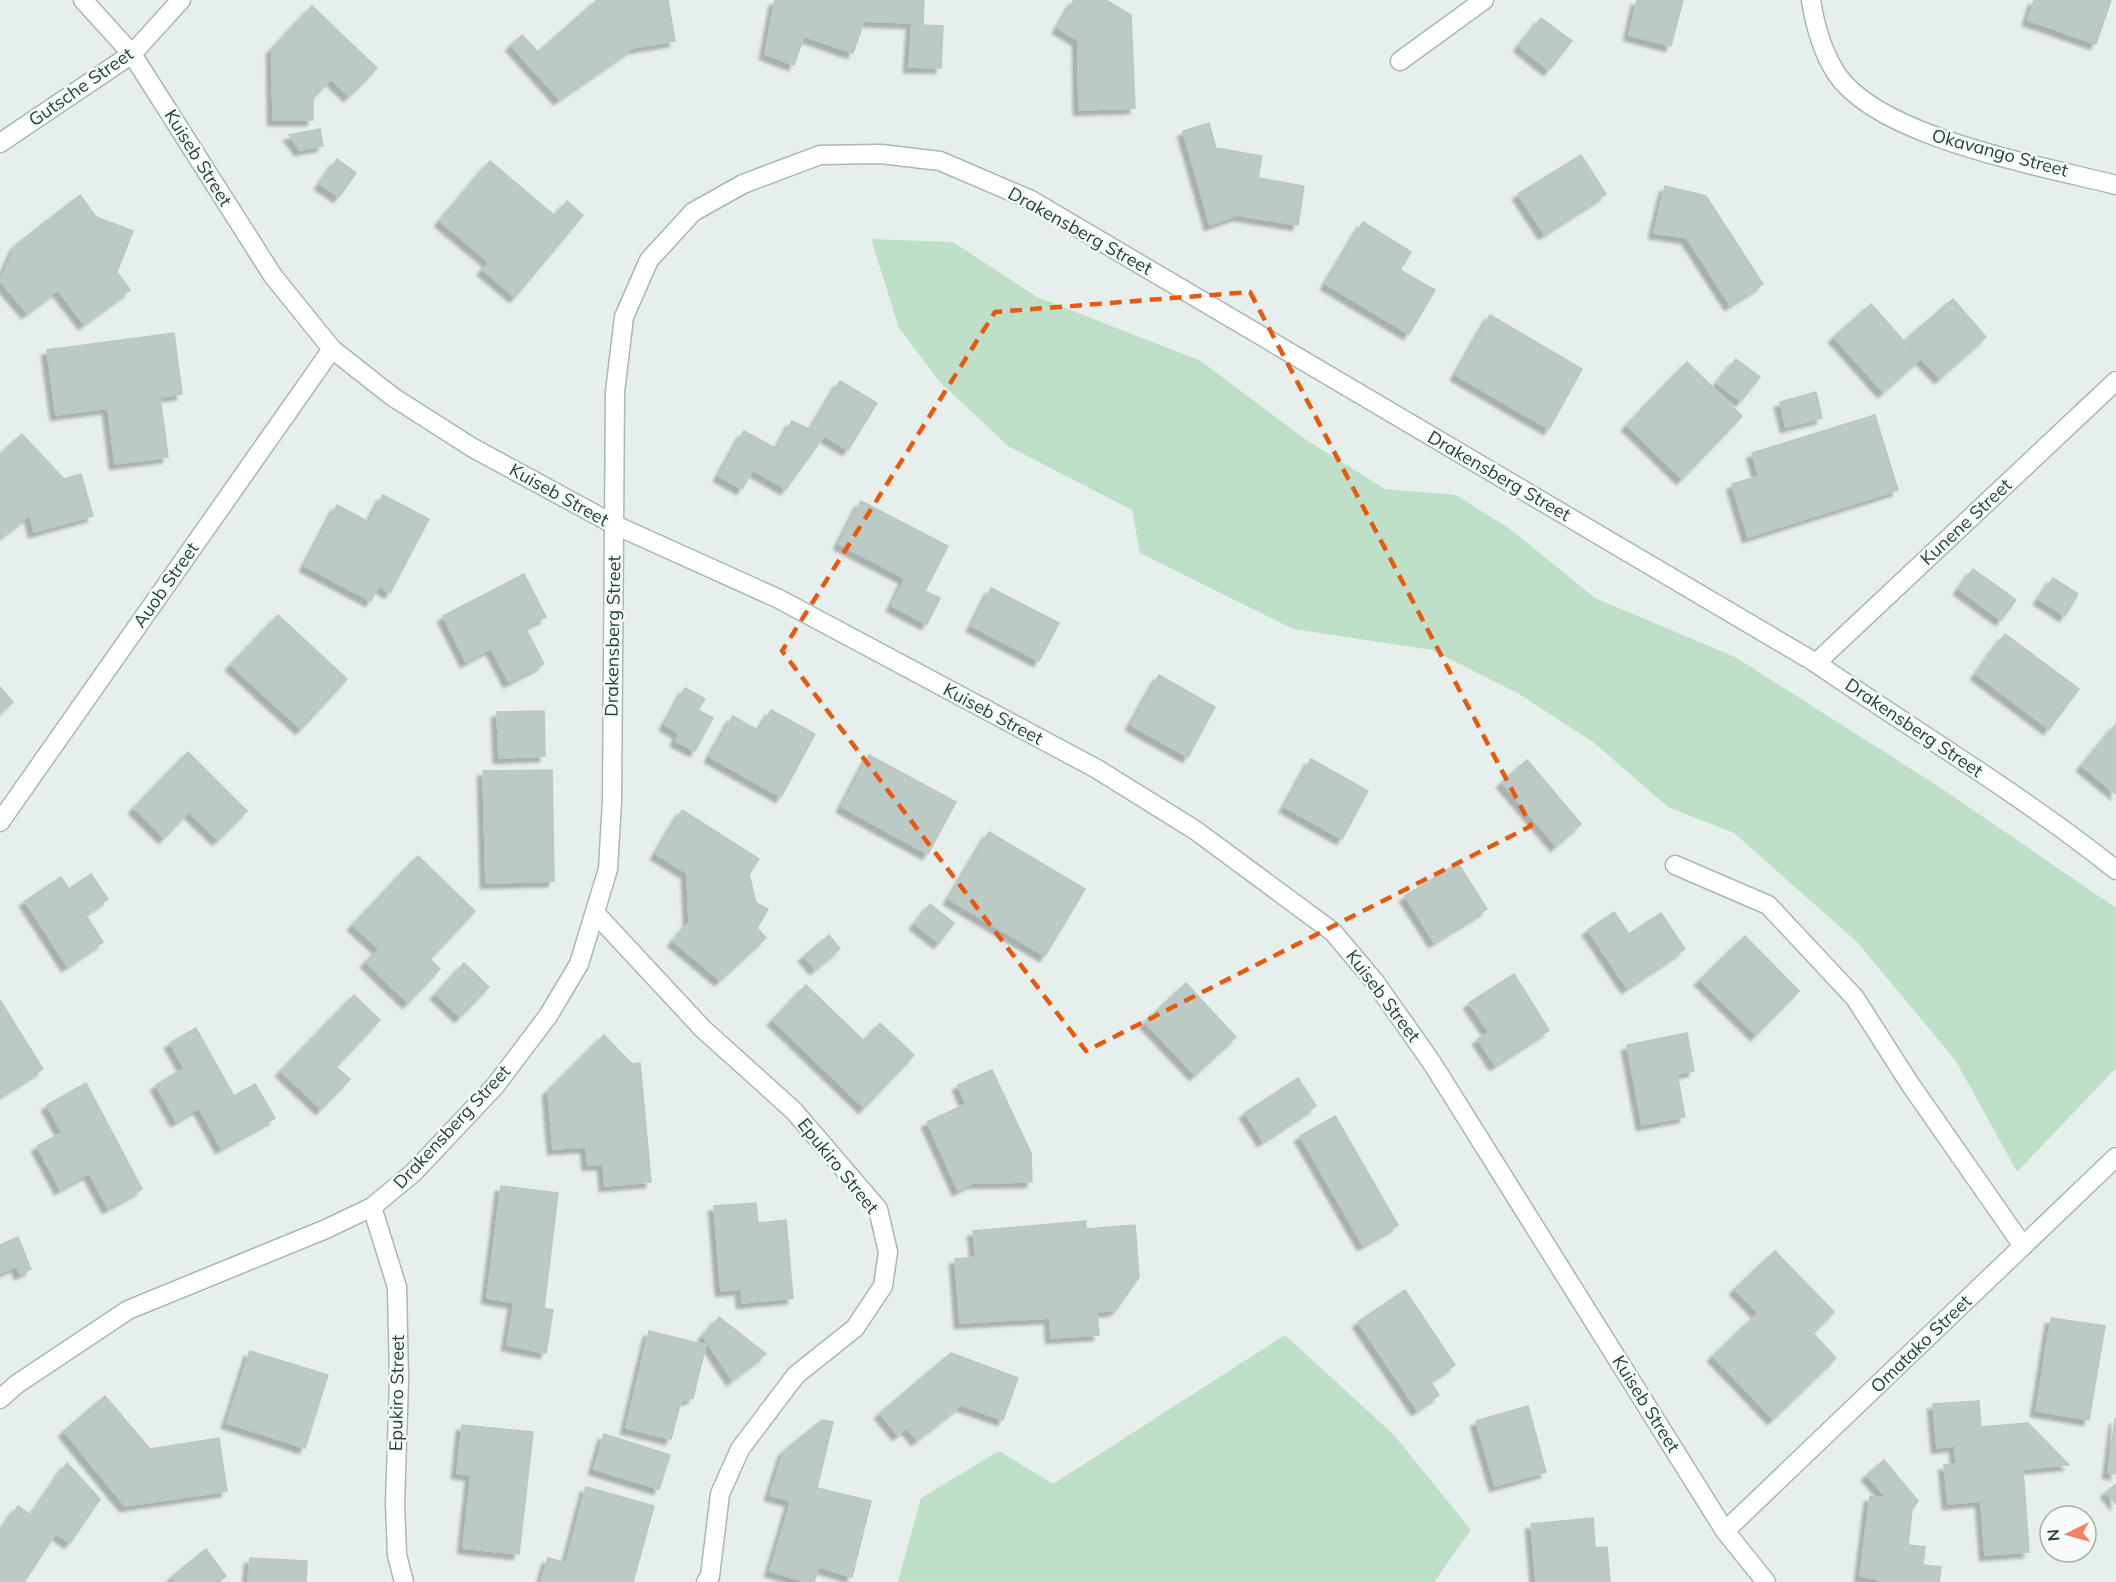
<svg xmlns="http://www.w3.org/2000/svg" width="2116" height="1582" font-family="Mulish,sans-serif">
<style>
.grass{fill:#bfe0c8}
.building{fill:#bbcac4;stroke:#b8c9c2;stroke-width:1.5;filter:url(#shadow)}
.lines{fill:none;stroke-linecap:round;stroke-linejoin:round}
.minor-casing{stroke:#a8b8b2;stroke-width:21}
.minor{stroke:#fff;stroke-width:18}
.marked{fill:none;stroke:#e8590c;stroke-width:4.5;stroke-dasharray:12 8;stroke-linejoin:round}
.labels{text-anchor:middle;stroke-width:5;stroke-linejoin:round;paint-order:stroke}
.street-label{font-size:18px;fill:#24423a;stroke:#f7fbf9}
</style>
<defs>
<filter id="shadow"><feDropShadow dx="-5.5" dy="5.5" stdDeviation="1.5" flood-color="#0004"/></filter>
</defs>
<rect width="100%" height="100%" fill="#e6efeb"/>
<!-- grass -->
<g class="grass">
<polygon points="871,239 953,242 1037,297 1201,361 1305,439 1385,489 1456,495 1510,529 1595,598 1735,657 1938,786 2116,908 2116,1068 2017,1172 1956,1061 1857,942 1734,833 1668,807 1593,742 1519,694 1432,650 1293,629 1140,553 1132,510 1008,446 939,381 899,328"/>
<polygon points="1285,1335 1394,1435 1471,1530 1434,1582 898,1582 921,1498 999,1451 1053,1484"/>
</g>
<!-- building -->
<g class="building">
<polygon points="597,0 668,0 675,41 633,48 559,99 511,45 522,35 538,52"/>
<polygon points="775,0 924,0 923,25 943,26 941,68 909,67 912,23 864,21 853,53 804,36 794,65 765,54"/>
<polygon points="1074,0 1106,0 1131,15 1135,108 1079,110 1078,40 1058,28"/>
<polygon points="1637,0 1683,0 1671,46 1629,35"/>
<polygon points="2034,0 2111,0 2096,44 2028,20"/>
<polygon points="312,6 377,68 349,96 331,79 313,98 313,120 273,120 272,49"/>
<polygon points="1541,18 1572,41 1549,70 1519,46"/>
<polygon points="1209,123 1216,148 1262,156 1258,178 1304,186 1298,225 1238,215 1210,225 1183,131"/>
<polygon points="320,129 323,146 300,150 289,135"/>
<polygon points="1581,155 1606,194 1544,234 1518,194"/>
<polygon points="337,159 356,173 339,197 320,184"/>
<polygon points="490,161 555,216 567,201 583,215 515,297 483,270 489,262 440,221"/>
<polygon points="1665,186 1706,196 1763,284 1730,305 1687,238 1654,233"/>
<polygon points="80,195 96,217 133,231 117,272 130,290 84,324 58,290 27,313 0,281 16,245"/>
<polygon points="1363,222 1411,252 1400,270 1435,290 1409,334 1326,284"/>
<polygon points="1953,299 1986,337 1940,378 1904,341"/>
<polygon points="1871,304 1920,359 1883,392 1834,337"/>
<polygon points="1490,315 1582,369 1549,429 1456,375"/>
<polygon points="174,333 182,394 160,397 168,457 115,464 108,408 56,415 47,350"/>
<polygon points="1736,359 1760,377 1741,401 1717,383"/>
<polygon points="1687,362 1742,416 1682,479 1627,425"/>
<polygon points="840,381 877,403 848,450 812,428"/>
<polygon points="1816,392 1822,418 1786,427 1780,402"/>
<polygon points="1875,415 1898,490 1748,537 1732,484 1759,476 1752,453"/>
<polygon points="792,421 824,436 786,489 753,470 742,489 719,476 744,431 777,449"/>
<polygon points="22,434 64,479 81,474 93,516 34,532 30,515 0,538 0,454"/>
<polygon points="383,495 429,519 390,593 379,586 371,601 305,566 337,505 369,522"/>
<polygon points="861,501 948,546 925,591 940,598 927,624 892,606 905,578 839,544"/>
<polygon points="1973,569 2016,600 2001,620 1959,589"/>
<polygon points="524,574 546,617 525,627 544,664 509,682 491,648 466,662 443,616"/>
<polygon points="2053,578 2078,594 2065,616 2039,599"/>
<polygon points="991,588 1059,623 1039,661 972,626"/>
<polygon points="278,615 347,679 301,729 231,665"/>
<polygon points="2005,634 2079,689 2049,729 1976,674"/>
<polygon points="1159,675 1215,707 1188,757 1131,725"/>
<polygon points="0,687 13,702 0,713"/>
<polygon points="685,688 705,699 698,710 713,718 695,751 676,741 679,733 665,725"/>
<polygon points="771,710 815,734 781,797 710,757 733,716 759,731"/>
<polygon points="544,711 545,756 499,758 497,712"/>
<polygon points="2116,724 2116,794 2082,766"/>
<polygon points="188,752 247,811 218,840 189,812 164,838 134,808"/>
<polygon points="869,755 956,802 928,854 842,807"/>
<polygon points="1311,759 1368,791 1342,839 1285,807"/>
<polygon points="1527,760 1581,824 1556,846 1502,782"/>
<polygon points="552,770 554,881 486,883 483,771"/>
<polygon points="682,810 759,859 749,874 756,903 768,909 757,928 766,938 720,980 673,941 689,922 687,873 656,854"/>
<polygon points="989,832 1085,889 1045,956 949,899"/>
<polygon points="418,856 475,911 430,959 440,969 408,1003 366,962 379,949 353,925"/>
<polygon points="1458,863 1487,909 1434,942 1405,896"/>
<polygon points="91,874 108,899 85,914 103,942 67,966 25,901 61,877 69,889"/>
<polygon points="930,904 954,923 939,943 915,924"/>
<polygon points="1614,912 1629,934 1661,913 1685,949 1627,988 1588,930"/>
<polygon points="829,935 840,949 815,969 804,956"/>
<polygon points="1745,936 1799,991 1756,1035 1700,980"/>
<polygon points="464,963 489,987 460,1017 436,994"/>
<polygon points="1514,974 1549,1030 1495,1065 1478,1039 1489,1032 1469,1003"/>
<polygon points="1186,983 1236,1037 1195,1075 1145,1022"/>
<polygon points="806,985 864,1041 880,1023 914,1055 864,1108 773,1020"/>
<polygon points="354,995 380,1020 336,1067 350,1079 321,1109 281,1071"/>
<polygon points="0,1000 43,1069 0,1096"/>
<polygon points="196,1028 234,1096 255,1084 275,1118 221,1148 199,1108 176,1121 156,1085 184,1068 170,1043"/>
<polygon points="1687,1033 1694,1071 1677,1074 1685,1117 1642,1125 1627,1045"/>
<polygon points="604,1035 632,1064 640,1063 651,1182 605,1186 603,1164 588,1165 586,1147 553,1149 548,1091"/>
<polygon points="992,1070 1031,1153 1032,1182 972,1183 958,1190 927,1122 966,1104 958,1085"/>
<polygon points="1298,1078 1316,1106 1263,1141 1245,1113"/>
<polygon points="86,1083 142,1189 108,1208 89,1173 60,1189 37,1146 62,1133 47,1105"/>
<polygon points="1335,1116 1398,1225 1363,1245 1300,1136"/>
<polygon points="501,1186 558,1193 544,1308 487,1298"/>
<polygon points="756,1203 758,1223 786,1220 793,1298 742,1303 741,1289 721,1291 714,1206"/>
<polygon points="1086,1221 1086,1229 1135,1225 1139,1277 1116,1310 1097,1312 1099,1335 1051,1338 1050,1318 960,1323 955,1259 976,1257 973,1231"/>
<polygon points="18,1237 31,1269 20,1274 17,1266 0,1273 0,1245"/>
<polygon points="1775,1251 1834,1312 1813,1333 1836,1358 1773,1419 1713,1356 1758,1313 1735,1289"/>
<polygon points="1405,1290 1455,1365 1430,1381 1439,1395 1417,1410 1358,1322"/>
<polygon points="514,1303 553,1310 546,1353 507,1345"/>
<polygon points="719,1317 766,1354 732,1380 703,1336"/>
<polygon points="2051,1318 2105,1326 2089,1420 2036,1411"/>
<polygon points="649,1331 706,1345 693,1398 681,1401 671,1439 626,1428"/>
<polygon points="250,1351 328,1375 305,1448 227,1423"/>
<polygon points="951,1353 1018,1378 1003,1420 961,1405 917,1440 907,1428 898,1435 880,1413"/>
<polygon points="105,1396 150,1449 219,1438 227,1491 125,1506 64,1431"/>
<polygon points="1979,1401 1981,1427 2028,1423 2069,1465 2023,1469 2029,1552 1985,1555 1981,1501 1948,1504 1944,1465 1956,1464 1955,1446 1937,1448 1933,1404"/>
<polygon points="1528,1406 1546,1472 1495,1486 1476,1421"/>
<polygon points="2115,1419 2116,1419 2116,1474 2108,1473"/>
<polygon points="822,1420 833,1422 817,1488 871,1501 852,1577 819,1567 814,1582 806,1582 770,1571 791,1501 770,1495 784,1451"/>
<polygon points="462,1425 533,1432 519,1554 463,1548 471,1475 457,1473"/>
<polygon points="604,1434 670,1455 659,1489 594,1469"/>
<polygon points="1884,1460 1918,1501 1912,1510 1908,1545 1925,1547 1923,1565 1941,1567 1939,1582 1878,1582 1878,1579 1860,1576 1870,1496 1887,1498 1867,1475"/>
<polygon points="67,1463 100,1499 70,1543 31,1516"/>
<polygon points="2116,1484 2116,1504 2106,1492"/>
<polygon points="586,1487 654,1506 633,1582 541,1582 548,1558 566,1563"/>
<polygon points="18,1506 56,1533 24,1582 0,1582 0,1533"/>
<polygon points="1593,1518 1595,1548 1607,1547 1610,1582 1536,1582 1531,1524"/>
<polygon points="206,1549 226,1576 218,1582 175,1582 172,1577"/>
<polygon points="250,1558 307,1561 306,1582 248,1582"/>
</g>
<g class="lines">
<defs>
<g id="minor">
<polyline points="83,0 132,54 273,276 332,349 393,397 473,448 615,525 779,599 1097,769 1195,830 1333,932 1375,982 1432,1063 1725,1531 1766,1582"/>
<path d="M 1811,0 C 1815,26 1822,51 1836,73 C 1878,138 2043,166 2116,185"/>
<polyline points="1400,61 1484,0"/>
<polyline points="0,143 132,54 181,0"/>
<polyline points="1816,663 2116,381"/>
<polyline points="0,822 332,349"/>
<polyline points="1675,865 1768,905 1855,998 1910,1084 2023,1246"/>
<polyline points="596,914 703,1029 794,1111 878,1209 888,1252 883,1286 855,1328 796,1375 740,1449 720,1494 710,1576 706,1582"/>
<polyline points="372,1207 397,1287 399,1380 395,1504 397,1555 404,1582"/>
<path d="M 0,1399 L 17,1384 L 128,1310 L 326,1229 L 372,1207 L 413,1173 L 495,1086 L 548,1016 L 579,964 L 608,869 L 612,801 L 615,392 L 624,317 L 649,260 L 693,212 L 743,184 L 820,155 L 881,154 L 940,161 L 1031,200 L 1816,663 C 1916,732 2021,794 2116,870"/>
<polyline points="1725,1531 2116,1157"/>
</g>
</defs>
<!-- minor casing -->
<use href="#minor" class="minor-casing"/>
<!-- minor -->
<use href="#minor" class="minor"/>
</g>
<!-- marked area -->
<path class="marked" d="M 1250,292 L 1531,826 L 1086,1051 L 782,651 L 995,312 Z"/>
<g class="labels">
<!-- street labels -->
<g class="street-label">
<text transform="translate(81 87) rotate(-35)" y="6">Gutsche Street</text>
<text transform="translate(2000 153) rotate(15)" y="6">Okavango Street</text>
<text transform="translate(198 158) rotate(58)" y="6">Kuiseb Street</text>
<text transform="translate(1080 231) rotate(29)" y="6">Drakensberg Street</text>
<text transform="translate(1499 476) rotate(30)" y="6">Drakensberg Street</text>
<text transform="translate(559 495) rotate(29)" y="6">Kuiseb Street</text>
<text transform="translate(1966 522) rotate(-43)" y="6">Kunene Street</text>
<text transform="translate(166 585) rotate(-55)" y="6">Auob Street</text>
<text transform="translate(613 636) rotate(-89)" y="6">Drakensberg Street</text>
<text transform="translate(993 714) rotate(28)" y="6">Kuiseb Street</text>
<text transform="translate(1914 728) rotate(34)" y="6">Drakensberg Street</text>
<text transform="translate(1383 996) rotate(53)" y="6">Kuiseb Street</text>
<text transform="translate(452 1127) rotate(-47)" y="6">Drakensberg Street</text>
<text transform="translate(838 1166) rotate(51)" y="6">Epukiro Street</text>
<text transform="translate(1921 1344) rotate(-44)" y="6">Omatako Street</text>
<text transform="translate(397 1393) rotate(-89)" y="6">Epukiro Street</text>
<text transform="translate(1646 1404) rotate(58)" y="6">Kuiseb Street</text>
</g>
</g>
<!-- north arrow -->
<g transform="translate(2068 1534) rotate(265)"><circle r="28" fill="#f7fbf9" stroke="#a3b1ad" stroke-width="1.5"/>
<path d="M0-4.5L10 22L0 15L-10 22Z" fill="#f4845f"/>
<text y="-9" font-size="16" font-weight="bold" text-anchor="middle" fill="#24423a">N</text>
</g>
</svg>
